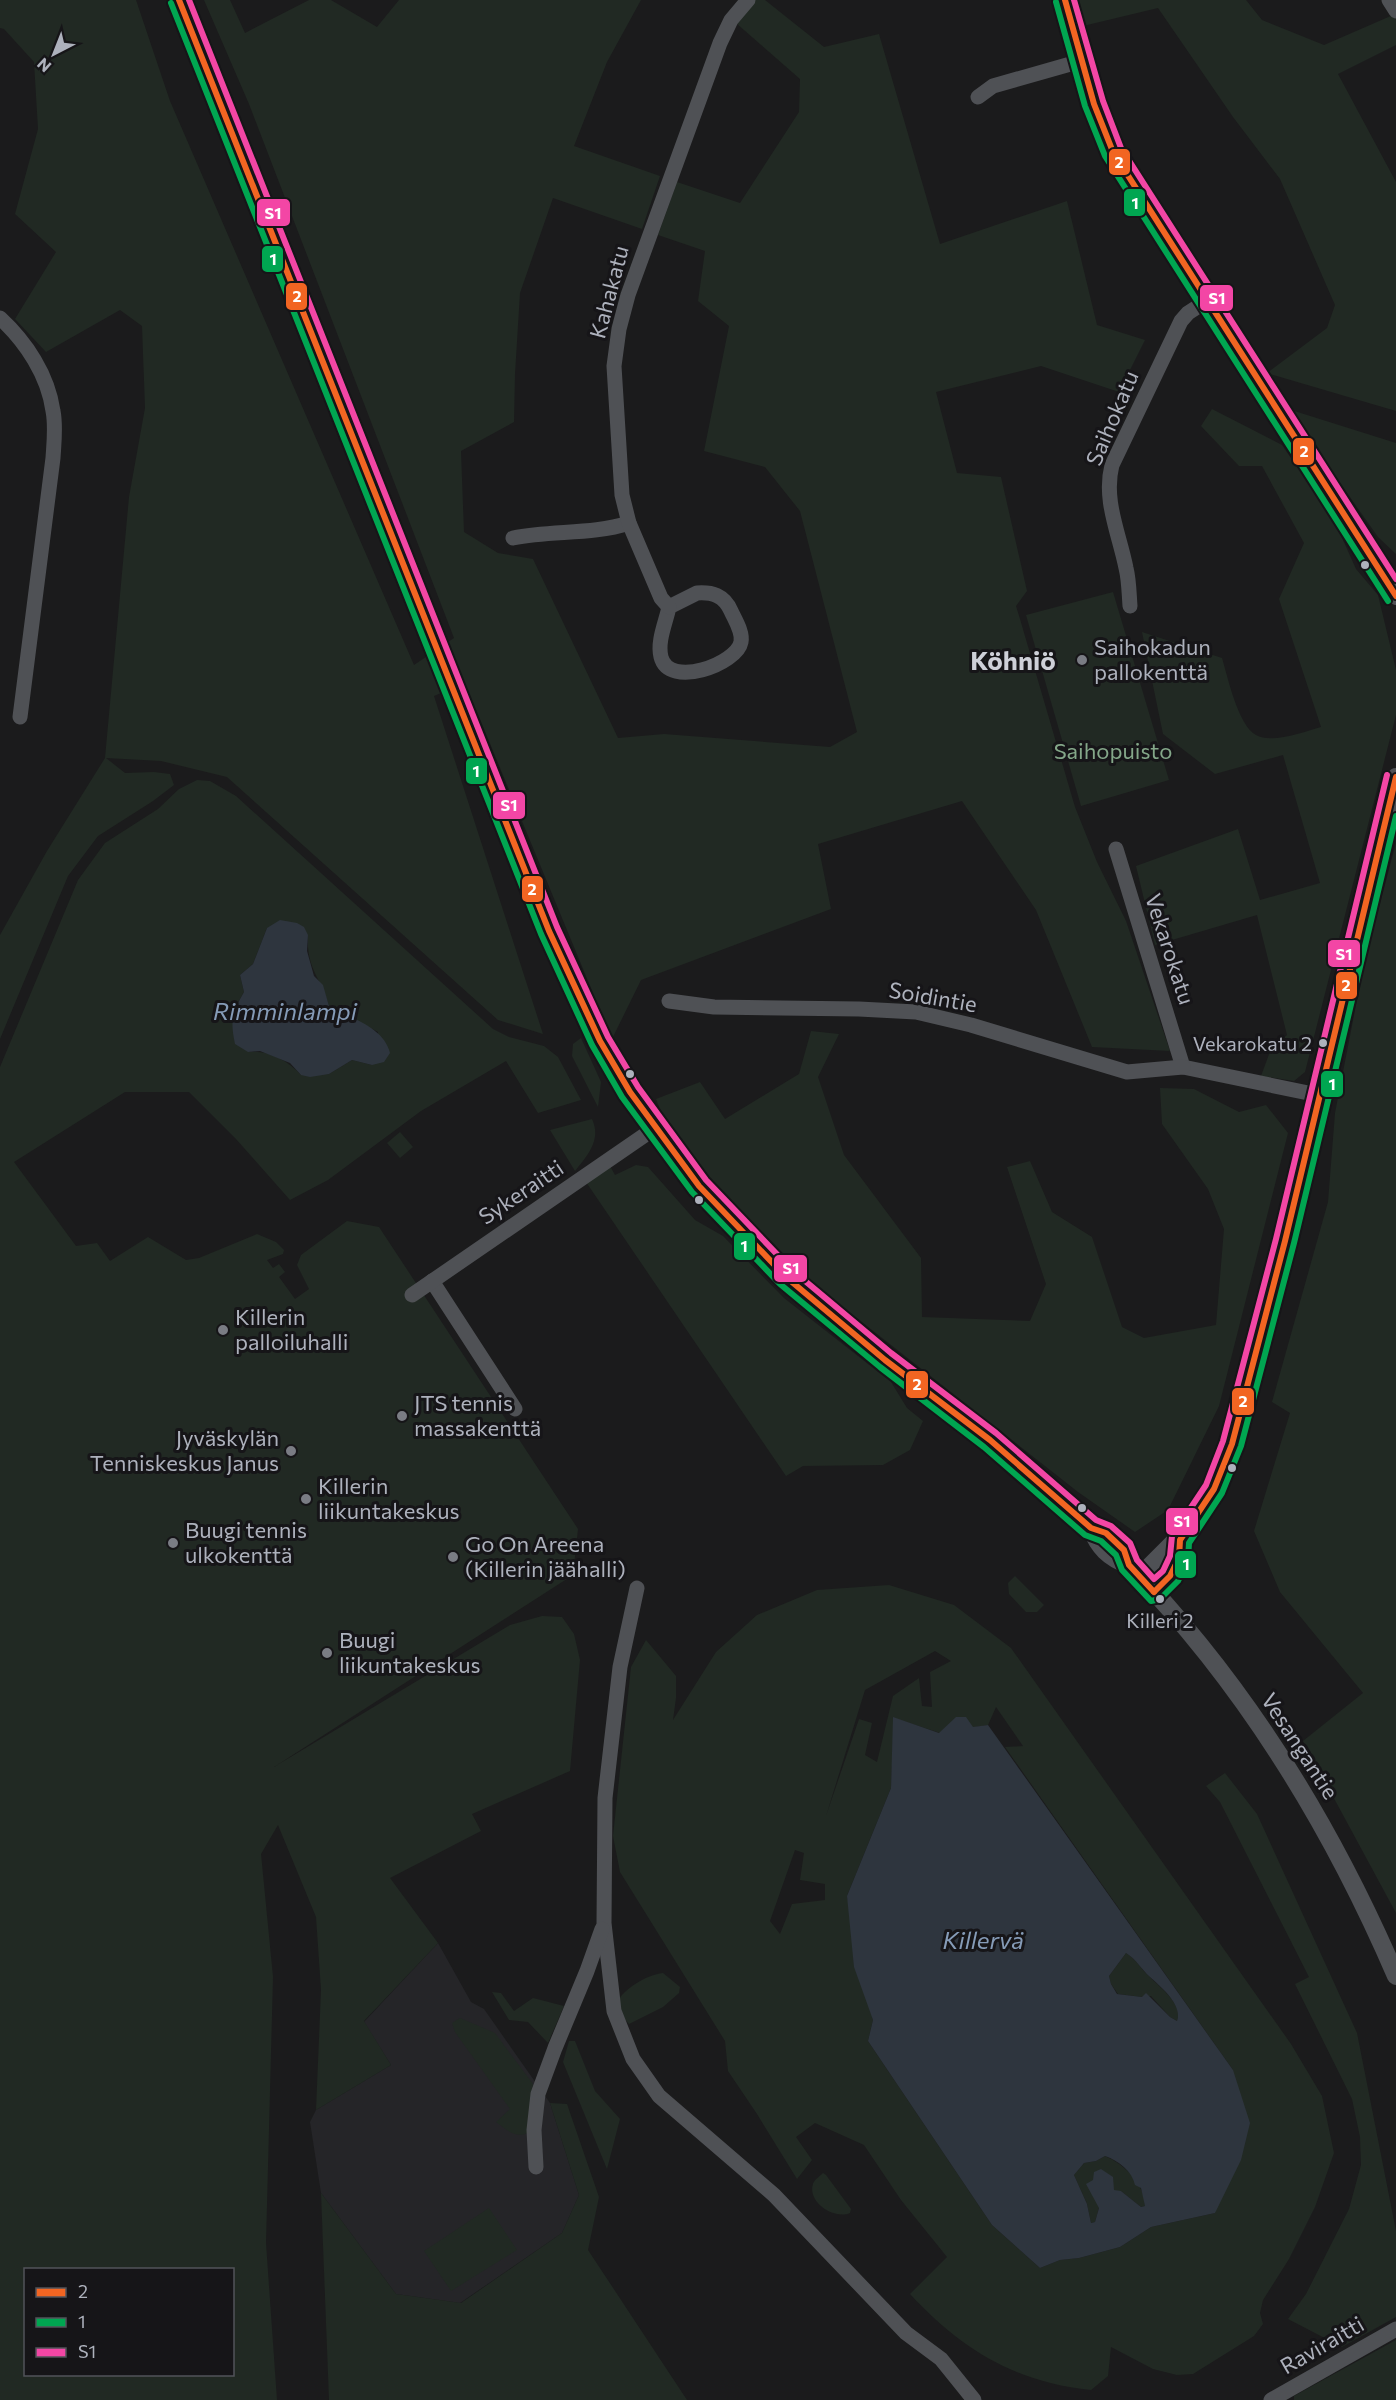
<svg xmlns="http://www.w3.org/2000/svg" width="1396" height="2400" font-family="Commissioner,sans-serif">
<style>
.built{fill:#252528}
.green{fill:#212923;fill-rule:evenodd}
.water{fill:#2e353e;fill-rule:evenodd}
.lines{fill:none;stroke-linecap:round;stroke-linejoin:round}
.minor{stroke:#4f5155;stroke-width:15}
.tertiary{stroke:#4f5155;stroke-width:18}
.bus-1-casing{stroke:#161518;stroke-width:10}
.bus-2-casing{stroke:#161518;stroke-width:10}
.bus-3-casing{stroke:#161518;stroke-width:10}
.bus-1{stroke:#f26522;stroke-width:6}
.bus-2{stroke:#00a651;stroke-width:6}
.bus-3{stroke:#f346a5;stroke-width:6}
.bus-dot{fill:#adb1bc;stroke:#161518;stroke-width:2}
.poi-dot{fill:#7a7c84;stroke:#161518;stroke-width:2}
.labels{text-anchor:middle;stroke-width:6;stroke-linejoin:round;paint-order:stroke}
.bus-label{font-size:20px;fill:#adb1bc;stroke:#161518;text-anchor:end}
.street-label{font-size:22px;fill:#adb1bc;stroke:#161518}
.poi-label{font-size:22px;fill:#adb1bc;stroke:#161518;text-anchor:start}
.park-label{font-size:22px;fill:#84a789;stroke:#161518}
.water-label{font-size:24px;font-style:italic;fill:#859bb7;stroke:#161518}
.quarter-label{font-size:26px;font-weight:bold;fill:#ced0d8;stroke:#161518}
.line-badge{stroke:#161518;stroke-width:2}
.badge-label{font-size:16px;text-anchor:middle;font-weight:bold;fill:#fff}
</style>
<rect width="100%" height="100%" fill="#1b1b1c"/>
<!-- built -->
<polygon class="built" points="438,1943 471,2002 484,2009 550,2103 579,2195 562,2233 460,2303 396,2294 321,2193 310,2122 316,2110 391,2065 364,2022"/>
<!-- green -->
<g class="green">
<polygon points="0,0 136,0 170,101 414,665 454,638 249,104 204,0 230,0 245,33 309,0 331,0 377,27 399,0 641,0 607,62 574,146 660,176 642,229 553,198 520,293 515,374 514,422 461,451 464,532 498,553 533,559 618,738 664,734 830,747 857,732 800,511 765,467 704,451 729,326 698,301 705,251 658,235 677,182 740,203 799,112 800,79 736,23 755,0 765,0 824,47 879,34 940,244 1067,201 1097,325 1145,340 1119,392 1041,366 936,392 957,473 1001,477 1027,591 1016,606 1020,619 1075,807 1097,862 1126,921 1170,1051 1092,1047 1036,910 962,801 818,844 831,909 641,980 612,1039 465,683 434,696 543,1034 498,1020 227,777 161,761 106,758 125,773 154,772 170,774 174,785 153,801 98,836 68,876 0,1039 0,935 47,851 105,758 129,497 145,408 142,326 120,310 46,352 15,319 56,252 15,214 38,129 34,62 4,29 0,28"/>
<polygon points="1077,0 1246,0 1262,20 1324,45 1393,15 1396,20 1396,45 1338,74 1396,182 1396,411 1267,373 1327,328 1335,305 1280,179 1233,117 1158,8 1083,26"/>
<path d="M 1212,409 L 1282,445 L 1334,520 L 1356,569 L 1378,595 L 1396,670 L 1396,715 L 1305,1072 L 1294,1081 L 1261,1076 L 1271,1049 L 1287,1035 L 1257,915 L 1155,945 L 1136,866 L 1238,829 L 1260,900 L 1320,883 L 1283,755 L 1215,774 L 1163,734 L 1142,632 L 1222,658 C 1228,678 1238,725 1256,735 C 1271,744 1304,732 1321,727 L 1279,599 L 1304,543 L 1262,466 L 1239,466 L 1201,426 Z"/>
<polygon points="1288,409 1396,443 1396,554 1378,537"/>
<polygon points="1113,592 1169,780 1081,806 1026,615"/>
<path d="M 197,780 L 210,781 L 236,796 L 493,1029 L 509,1037 L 544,1046 L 558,1057 L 581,1100 L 538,1113 L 506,1061 L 421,1111 L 328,1180 L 290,1200 L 236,1139 L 189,1092 L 125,1092 L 14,1162 L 76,1246 L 97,1243 L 110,1261 L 148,1237 L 186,1260 L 199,1258 L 257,1234 L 276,1242 L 284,1250 L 283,1254 L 267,1260 L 273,1268 L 279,1264 L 285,1272 L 279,1277 L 295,1299 L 309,1289 L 297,1265 L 301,1255 L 347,1221 L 379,1227 L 578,1529 L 573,1575 L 274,1767 L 510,1625 L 542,1616 L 562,1617 L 574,1634 L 580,1660 L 570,1771 L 472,1814 L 481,1831 L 390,1878 L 438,1943 L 364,2021 L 391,2065 L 316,2110 L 321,1990 L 316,1917 L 278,1825 L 261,1854 L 273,1977 L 266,2243 L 277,2400 L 0,2400 L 0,1067 L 78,880 L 105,843 L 158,809 L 179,789 ZM 267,928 L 308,935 C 306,969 321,977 329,1006 L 378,1032 L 372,1065 L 352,1060 L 329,1074 L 301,1075 C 287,1060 269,1050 248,1052 L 233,1011 L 244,992 L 240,975 L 253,964 ZM 26,2270 L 232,2270 L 232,2374 L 26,2374 Z"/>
<polygon points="1396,843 1396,1913 1303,1741 1363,1693 1280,1592 1254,1531 1290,1413 1272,1402 1328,1202 1335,1113 1364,964"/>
<polygon points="811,1031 839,1034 818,1077 844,1155 921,1258 922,1317 1030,1321 1046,1284 1007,1167 1030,1161 1052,1212 1092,1237 1122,1327 1144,1338 1216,1325 1224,1229 1208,1189 1162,1124 1160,1088 1194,1089 1239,1112 1266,1105 1288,1133 1219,1406 1168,1510 1135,1532 1078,1492 830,1297 795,1272 747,1226 667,1127 656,1099 700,1082 725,1119 799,1074"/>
<polygon points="581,1038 601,1082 598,1107 572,1056 573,1044"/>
<path d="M 592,1119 C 602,1140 587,1156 575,1171 L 550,1130 Z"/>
<polygon points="400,1132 413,1147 400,1158 387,1143"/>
<polygon points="636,1165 648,1167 695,1220 723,1236 784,1298 891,1382 907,1408 923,1421 910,1450 883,1465 803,1466 786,1476 586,1182 610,1166 615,1175"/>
<polygon points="1015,1576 1044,1605 1037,1612 1026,1612 1009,1594 1008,1583"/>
<path d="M 889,1585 L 954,1605 L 1011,1648 L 1291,2044 L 1322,2096 L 1334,2153 L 1315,2207 L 1289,2259 L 1263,2300 L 1260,2313 L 1263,2324 L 1254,2336 L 1193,2374 L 1177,2375 L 1153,2369 L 1111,2347 L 1108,2376 L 1091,2390 C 1015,2382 962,2350 910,2294 L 947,2257 L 901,2200 L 864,2145 L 815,2123 L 796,2137 L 812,2160 L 797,2179 L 757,2114 L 728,2071 L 725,2041 L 620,1872 L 613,1836 L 631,1667 L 646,1640 L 676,1676 L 676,1698 L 673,1720 L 716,1652 L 757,1615 L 817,1590 ZM 935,1651 L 951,1661 L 930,1672 L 932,1707 L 922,1706 L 919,1678 L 893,1696 L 877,1762 L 865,1755 L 872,1723 L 859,1719 L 826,1816 L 865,1690 ZM 996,1707 L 1023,1746 L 1005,1747 L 1233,2070 L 1215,2213 L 1151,2227 L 1120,2247 L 1079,2258 L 1060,2260 L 1040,2268 L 992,2225 L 868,2041 L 873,2020 L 847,1896 L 891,1788 L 894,1718 L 940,1733 L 988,1725 ZM 795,1850 L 804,1853 L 800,1880 L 825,1884 L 825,1900 L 792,1904 L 780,1934 L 770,1921 Z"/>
<polygon points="1225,1773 1257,1814 1357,2033 1396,2231 1396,2317 1342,2347 1288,2319 1306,2294 1349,2209 1361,2165 1360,2137 1352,2099 1295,1984 1309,1977 1220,1802 1206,1786"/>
<path d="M 1126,1953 C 1136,1959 1140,1968 1149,1976 C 1159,1987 1184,2004 1177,2021 L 1170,2017 L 1151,1996 L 1142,1997 L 1118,1994 L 1111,1984 L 1109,1976 Z"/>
<path d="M 663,1973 L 680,1987 L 679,1993 L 663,2007 L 629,2024 L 621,2015 L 616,2003 C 625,1988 646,1975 663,1973 Z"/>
<polygon points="492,1992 501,1993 514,2011 533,1998 564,2006 548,2043 528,2022 509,2020"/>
<path d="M 460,2018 L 495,2033 L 533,2084 L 528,2133 C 515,2139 506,2129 496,2122 L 510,2109 L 455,2032 L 452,2023 Z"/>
<polygon points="569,2041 575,2041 595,2091 620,2119 607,2169 563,2062"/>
<polygon points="550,2103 567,2104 599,2197 588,2250 687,2400 329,2400 321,2193 396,2294 461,2303 562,2233 579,2195"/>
<path d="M 1105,2156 C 1124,2164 1145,2184 1145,2206 L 1141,2207 L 1121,2191 L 1099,2208 L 1095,2222 L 1091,2223 L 1087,2204 L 1074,2175 L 1084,2163 L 1096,2161 Z"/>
<path d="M 823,2173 L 826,2175 L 851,2209 L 850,2213 C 834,2220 807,2202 813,2184 C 814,2180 819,2177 823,2173 Z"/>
<polygon points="489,2208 517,2250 451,2291 424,2251"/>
<polygon points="1396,2340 1396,2400 1294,2400 1294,2396"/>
</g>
<!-- water -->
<g class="water">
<path d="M 280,920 L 297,923 L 304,927 L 308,935 L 307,951 L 314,976 L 323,985 L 329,1006 C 350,1018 384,1027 390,1053 L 384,1062 L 372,1065 L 352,1060 L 329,1074 L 310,1077 L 301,1075 L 290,1063 L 260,1051 L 248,1052 L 235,1044 C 230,1020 232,1013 244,992 L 240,975 L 253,964 L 267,928 Z"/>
<path d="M 893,1717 L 939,1733 L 956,1717 L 966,1717 L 973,1727 L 988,1725 L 1233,2070 L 1250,2123 L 1241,2160 L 1215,2213 L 1151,2227 L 1120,2247 L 1079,2258 L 1060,2260 L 1040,2268 L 992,2225 L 868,2041 L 873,2020 L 854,1967 L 847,1896 L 891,1788 ZM 1126,1953 C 1137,1960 1141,1969 1150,1977 C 1161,1987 1183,2005 1177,2021 L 1170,2017 L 1146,1993 L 1142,1997 L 1117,1994 L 1111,1984 L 1109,1976 ZM 1105,2156 C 1119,2161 1132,2171 1135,2185 L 1141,2188 L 1145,2206 L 1141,2207 L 1121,2191 L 1114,2190 L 1113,2177 L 1101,2169 L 1094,2172 L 1093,2180 L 1086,2184 L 1099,2208 L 1095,2222 L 1091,2223 L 1087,2204 L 1074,2175 L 1084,2163 L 1096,2161 Z"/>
</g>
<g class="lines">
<!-- minor -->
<g class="minor">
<polyline points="1389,0 1396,11"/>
<polyline points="978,97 993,86 1081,61"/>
<path d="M 0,318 C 26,342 48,375 53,411 C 56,426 54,442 53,458 L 20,717"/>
<path d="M 513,538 C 552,530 592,535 629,523"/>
<path d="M 697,593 C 712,592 724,595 731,611 C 735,620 743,632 741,642 C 737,664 669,689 661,657 C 657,641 666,622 669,607 Z"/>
<path d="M 1130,606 C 1129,593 1129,580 1126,568 C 1119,533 1103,500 1112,465 L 1181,321 L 1188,313 L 1208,300"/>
<polyline points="669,607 661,598 629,523 622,495 614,366 619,329 628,295 720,43 731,20 748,0"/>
<polyline points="1116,849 1183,1067 1318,1095"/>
<polyline points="669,1001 714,1007 859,1009 916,1012 971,1025 1127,1072 1183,1067"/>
<polyline points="432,1281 515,1409"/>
<polyline points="412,1295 655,1128"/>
<polyline points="637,1588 620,1667 605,1798 604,1923 614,2011 633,2059 659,2096 774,2195 906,2333 941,2359 974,2400"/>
<polyline points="536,2167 534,2130 538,2094 555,2048 587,1971 602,1929"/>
<polyline points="1271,2400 1396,2329"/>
</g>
<!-- tertiary -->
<g class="tertiary">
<path d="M 179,0 L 549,931 L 600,1041 L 630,1092 L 699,1186 L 786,1277 L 885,1360 L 990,1440 L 1091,1528 C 1111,1534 1122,1545 1129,1565 C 1244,1683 1331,1825 1396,1976"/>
<polyline points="1065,0 1094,104 1113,152 1396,596"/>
<path d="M 1091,1528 C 1098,1547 1109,1558 1129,1565"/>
<polyline points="1140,1576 1173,1543 1180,1540 1192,1524 1214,1489 1232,1444 1285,1241 1396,777"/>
<path d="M 1154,1592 C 1169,1577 1182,1562 1180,1540"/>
</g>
<defs>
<g id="bus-1">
<polyline points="179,0 549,931 600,1041 630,1092 699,1186 786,1277 885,1360 990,1440 1091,1528 1106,1533 1124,1550 1129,1565 1154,1592"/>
<polyline points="1065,0 1094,104 1113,152 1396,596"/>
<polyline points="1154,1592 1170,1576 1179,1558 1180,1540 1214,1489 1232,1444 1285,1241 1396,777"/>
</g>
<g id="bus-2">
<polyline points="1056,2 1085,106 1105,156 1388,601"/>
<polyline points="171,3 541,934 592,1045 622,1097 692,1192 780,1284 880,1367 984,1447 1085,1535 1101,1541 1116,1555 1122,1570 1151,1601 1160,1599 1178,1581 1188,1560 1189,1543 1222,1493 1241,1446 1294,1243 1396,816"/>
</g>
<g id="bus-3">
<polyline points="189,0 557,927 608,1037 638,1087 706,1180 792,1270 891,1353 996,1433 1096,1520 1111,1526 1130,1543 1137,1560 1154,1579 1163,1571 1170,1556 1172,1536 1206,1485 1223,1441 1276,1239 1387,775"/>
<polyline points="1074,0 1103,101 1121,148 1396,579"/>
</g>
</defs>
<!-- bus-1 casing -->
<use href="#bus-1" class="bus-1-casing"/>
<!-- bus-2 casing -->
<use href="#bus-2" class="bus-2-casing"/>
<!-- bus-3 casing -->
<use href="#bus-3" class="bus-3-casing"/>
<!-- bus-1 -->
<use href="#bus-1" class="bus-1"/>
<!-- bus-2 -->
<use href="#bus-2" class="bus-2"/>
<!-- bus-3 -->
<use href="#bus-3" class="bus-3"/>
</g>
<!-- markers -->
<g class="bus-dot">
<circle cx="1365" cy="565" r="5"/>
<circle cx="1323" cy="1043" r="5"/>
<circle cx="630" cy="1074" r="5"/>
<circle cx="699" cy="1200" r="5"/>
<circle cx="1232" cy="1468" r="5"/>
<circle cx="1082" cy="1508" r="5"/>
<circle cx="1160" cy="1599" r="5"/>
</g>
<g class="poi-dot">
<circle cx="1082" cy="660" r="6"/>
<circle cx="223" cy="1330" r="6"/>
<circle cx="402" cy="1416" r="6"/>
<circle cx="291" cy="1451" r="6"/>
<circle cx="306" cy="1499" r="6"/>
<circle cx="173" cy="1543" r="6"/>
<circle cx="453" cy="1557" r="6"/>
<circle cx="327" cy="1653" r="6"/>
</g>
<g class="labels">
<!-- bus labels -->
<g class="bus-label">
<text x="1312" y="1051">Vekarokatu 2</text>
<text x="1160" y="1628" text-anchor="middle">Killeri 2</text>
</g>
<!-- street labels -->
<g class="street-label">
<text transform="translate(609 292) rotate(-75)" y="8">Kahakatu</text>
<text transform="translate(1112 418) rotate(-67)" y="8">Saihokatu</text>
<text transform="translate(1170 949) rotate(72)" y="8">Vekarokatu</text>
<text transform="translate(933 997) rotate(10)" y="8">Soidintie</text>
<text transform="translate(521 1192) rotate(-34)" y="8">Sykeraitti</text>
<text transform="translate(1300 1746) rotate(57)" y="8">Vesangantie</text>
<text transform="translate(1322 2345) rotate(-30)" y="8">Raviraitti</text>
</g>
<!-- poi labels -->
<g class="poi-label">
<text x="1094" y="655">Saihokadun<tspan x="1094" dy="25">pallokenttä</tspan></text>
<text x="235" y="1325">Killerin<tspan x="235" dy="25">palloiluhalli</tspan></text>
<text x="414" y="1411">JTS tennis<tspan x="414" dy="25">massakenttä</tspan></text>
<text x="279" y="1446" text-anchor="end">Jyväskylän<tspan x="279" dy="25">Tenniskeskus Janus</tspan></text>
<text x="318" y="1494">Killerin<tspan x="318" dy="25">liikuntakeskus</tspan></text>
<text x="185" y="1538">Buugi tennis<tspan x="185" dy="25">ulkokenttä</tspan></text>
<text x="465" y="1552">Go On Areena<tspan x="465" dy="25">(Killerin jäähalli)</tspan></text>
<text x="339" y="1648">Buugi<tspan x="339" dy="25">liikuntakeskus</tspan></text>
</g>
<!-- park labels -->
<g class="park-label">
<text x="1113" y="759">Saihopuisto</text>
</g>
<!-- water labels -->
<g class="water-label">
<text x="285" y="1020">Rimminlampi</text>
<text x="983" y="1949">Killervä</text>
</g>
<!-- quarter labels -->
<g class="quarter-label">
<text x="1013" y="670">Köhniö</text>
</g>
</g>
<g class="line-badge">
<rect x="1108" y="148" width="23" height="28" rx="6" fill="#f26522"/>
<rect x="1123" y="188" width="23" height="29" rx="6" fill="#00a651"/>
<rect x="256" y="198" width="35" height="29" rx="6" fill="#f346a5"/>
<rect x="261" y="245" width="23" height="28" rx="6" fill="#00a651"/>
<rect x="285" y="282" width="23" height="29" rx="6" fill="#f26522"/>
<rect x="1199" y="284" width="35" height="28" rx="6" fill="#f346a5"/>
<rect x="1292" y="437" width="23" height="29" rx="6" fill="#f26522"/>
<rect x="465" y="757" width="23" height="28" rx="6" fill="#00a651"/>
<rect x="492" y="791" width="34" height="29" rx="6" fill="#f346a5"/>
<rect x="521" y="875" width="23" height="28" rx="6" fill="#f26522"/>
<rect x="1327" y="939" width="34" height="29" rx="6" fill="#f346a5"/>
<rect x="1335" y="971" width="23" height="29" rx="6" fill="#f26522"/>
<rect x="1320" y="1070" width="24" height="28" rx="6" fill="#00a651"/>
<rect x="733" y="1232" width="23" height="29" rx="6" fill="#00a651"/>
<rect x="773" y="1254" width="35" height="29" rx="6" fill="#f346a5"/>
<rect x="905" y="1370" width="24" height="29" rx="6" fill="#f26522"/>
<rect x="1231" y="1387" width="24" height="29" rx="6" fill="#f26522"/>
<rect x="1165" y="1507" width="34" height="29" rx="6" fill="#f346a5"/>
<rect x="1174" y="1550" width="23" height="29" rx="6" fill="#00a651"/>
</g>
<g class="badge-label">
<text x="1119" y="168">2</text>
<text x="1135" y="209">1</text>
<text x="273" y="219">S1</text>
<text x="273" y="265">1</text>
<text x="297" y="302">2</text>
<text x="1217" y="304">S1</text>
<text x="1304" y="457">2</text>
<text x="476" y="777">1</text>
<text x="509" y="811">S1</text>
<text x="532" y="895">2</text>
<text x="1344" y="960">S1</text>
<text x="1346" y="991">2</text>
<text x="1332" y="1090">1</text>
<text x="744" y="1252">1</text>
<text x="791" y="1274">S1</text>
<text x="917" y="1390">2</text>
<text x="1243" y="1407">2</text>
<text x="1182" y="1527">S1</text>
<text x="1186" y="1570">1</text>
</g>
<!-- legend -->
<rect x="24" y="2268" width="210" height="108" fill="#161518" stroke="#52535a" stroke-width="1.5"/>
<rect x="36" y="2288" width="30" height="9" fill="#f26522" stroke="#52535a" stroke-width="1.5"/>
<text x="78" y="2298" font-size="18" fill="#adb1bc">2</text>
<rect x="36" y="2318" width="30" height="9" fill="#00a651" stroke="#52535a" stroke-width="1.5"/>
<text x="78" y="2328" font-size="18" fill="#adb1bc">1</text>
<rect x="36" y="2348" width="30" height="9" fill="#f346a5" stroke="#52535a" stroke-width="1.5"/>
<text x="78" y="2358" font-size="18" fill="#adb1bc">S1</text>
<!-- north arrow -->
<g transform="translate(54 54) rotate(222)" stroke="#161518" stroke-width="4.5" paint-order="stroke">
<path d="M0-4.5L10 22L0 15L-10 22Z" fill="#adb1bc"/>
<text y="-9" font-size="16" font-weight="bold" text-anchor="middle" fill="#adb1bc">N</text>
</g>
</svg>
